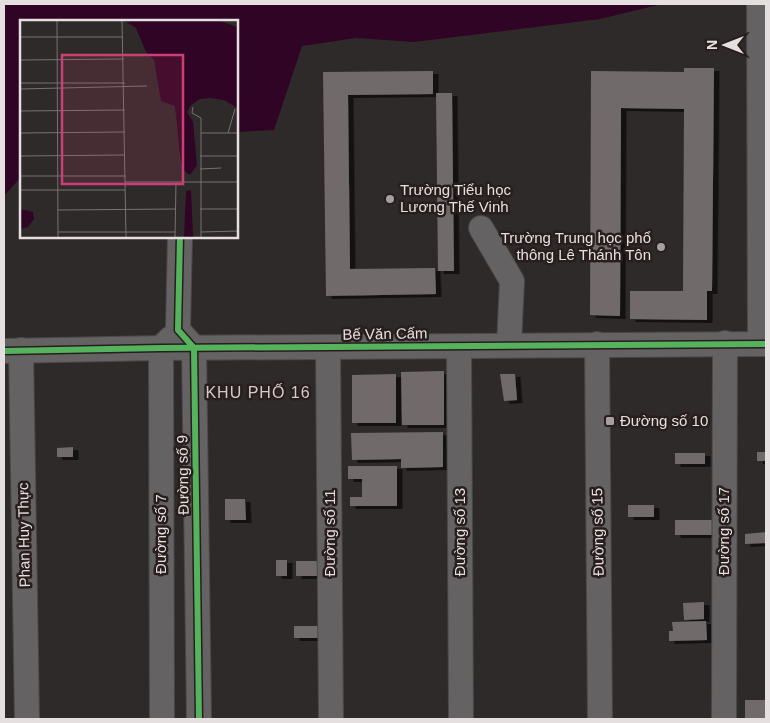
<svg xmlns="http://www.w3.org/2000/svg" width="770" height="723" font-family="Helvetica,sans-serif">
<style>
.water{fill:#2f0424}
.building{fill:#6f6b6a;filter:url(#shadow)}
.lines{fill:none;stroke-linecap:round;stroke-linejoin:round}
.minor-casing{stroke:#4b4848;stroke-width:26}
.minor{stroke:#656263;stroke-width:24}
.cycleway-casing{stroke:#281e1e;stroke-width:9}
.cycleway{stroke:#56b35d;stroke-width:6}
.poi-dot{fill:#a6a0a0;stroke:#281e1e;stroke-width:2}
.labels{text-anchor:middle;stroke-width:5;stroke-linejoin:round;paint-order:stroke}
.poi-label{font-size:15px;fill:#e6dfdf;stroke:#281e1e;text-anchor:start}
.street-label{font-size:15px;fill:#e6dfdf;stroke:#281e1e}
.neighbourhood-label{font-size:16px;letter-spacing:1px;fill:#d6c8c8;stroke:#281e1e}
.inset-road{fill:none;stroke:#787272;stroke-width:1}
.view{fill:#c94075;fill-opacity:0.15;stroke:#c94075;stroke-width:2.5}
.inset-edge{fill:none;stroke:#e6dfdf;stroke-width:2.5}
</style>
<defs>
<filter id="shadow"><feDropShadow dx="5.5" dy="3" stdDeviation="0" flood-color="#0009"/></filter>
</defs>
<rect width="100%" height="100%" fill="#2f2a2a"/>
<!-- water -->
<polygon class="water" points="4,4 662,4 600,19 414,42 356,38 302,46 274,130 236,132 236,21 21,21 21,177 4,196"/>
<!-- building -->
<g class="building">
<polygon points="684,68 714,68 712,291 707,291 707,320 630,319 630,291 683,291 684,109 621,108 620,316 590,315 591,71 684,72"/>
<polygon points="433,71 433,94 348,95 350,269 435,268 436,294 326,296 323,72"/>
<polygon points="436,93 452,93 454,271 438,271"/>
<polygon points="444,371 444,425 402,425 401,372"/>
<polygon points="396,374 396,423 352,423 352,375"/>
<polygon points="500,374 515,374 517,400 504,401"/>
<polygon points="443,432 443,467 401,468 401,459 352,460 351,433"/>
<polygon points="73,447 73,457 57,457 57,448"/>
<rect x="757" y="452" width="9" height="9"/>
<rect x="675" y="453" width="30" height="11"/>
<polygon points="348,466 397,466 397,506 350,506 350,497 362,497 362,479 348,479"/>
<polygon points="225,499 245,499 246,520 225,520"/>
<rect x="628" y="505" width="26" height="12"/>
<rect x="675" y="520" width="39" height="15"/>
<polygon points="766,532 766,543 745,544 745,534"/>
<rect x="276" y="560" width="11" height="16"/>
<rect x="296" y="561" width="22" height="15"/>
<polygon points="704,602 704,619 684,620 683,603"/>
<polygon points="706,621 707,640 669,641 669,631 673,631 672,622"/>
<rect x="294" y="626" width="28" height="12"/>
<rect x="745" y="700" width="21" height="19"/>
</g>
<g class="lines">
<defs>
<g id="minor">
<polyline points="759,4 760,344"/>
<polyline points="481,228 512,281 509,345"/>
<polyline points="180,236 178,330 194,348 199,719"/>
<polyline points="597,344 600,719"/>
<polyline points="459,346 461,719"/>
<polyline points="328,347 331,719"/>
<polyline points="21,350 27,719"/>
<polyline points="4,351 161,348 766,344"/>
<polyline points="162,719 161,348 171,338"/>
<polyline points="724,719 725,343"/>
</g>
</defs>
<!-- minor casing -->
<use href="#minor" class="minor-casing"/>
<!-- minor -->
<use href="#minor" class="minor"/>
<defs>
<g id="cycleway">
<polyline points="180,236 178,330 194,348 199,719"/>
<polyline points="4,351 161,348 766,344"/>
</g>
</defs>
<!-- cycleway casing -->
<use href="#cycleway" class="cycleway-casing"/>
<!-- cycleway -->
<use href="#cycleway" class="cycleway"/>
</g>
<!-- markers -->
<g class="poi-dot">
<circle cx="390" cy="199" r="5"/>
<circle cx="661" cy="247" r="5"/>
<rect x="605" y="416" width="10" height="10" rx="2.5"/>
</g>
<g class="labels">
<!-- poi labels -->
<g class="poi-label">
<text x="400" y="195">Trường Tiểu học<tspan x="400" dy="17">Lương Thế Vinh</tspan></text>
<text x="651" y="243" text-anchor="end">Trường Trung học phổ<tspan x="651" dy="17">thông Lê Thánh Tôn</tspan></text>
<text x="620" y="426">Đường số 10</text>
</g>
<!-- street labels -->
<g class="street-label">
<text transform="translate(385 334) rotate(-1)" y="5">Bế Văn Cấm</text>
<text transform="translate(183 475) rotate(-91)" y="5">Đường số 9</text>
<text transform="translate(724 531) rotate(-90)" y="5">Đường số 17</text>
<text transform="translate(460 532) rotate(-90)" y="5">Đường số 13</text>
<text transform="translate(598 532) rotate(-91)" y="5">Đường số 15</text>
<text transform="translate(330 533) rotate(-90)" y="5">Đường số 11</text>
<text transform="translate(161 534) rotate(-90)" y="5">Đường số 7</text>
<text transform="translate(24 535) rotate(-91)" y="5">Phan Huy Thực</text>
</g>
<!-- neighbourhood labels -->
<g class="neighbourhood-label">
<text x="258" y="398">KHU PHỐ 16</text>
</g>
</g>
<!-- overview -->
<g transform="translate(20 20)">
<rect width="218" height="218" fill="#2f2a2a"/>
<path d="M 105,1 L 200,1 L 217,7 L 217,88 L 204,80 L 190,78 L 180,79 L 171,85 L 167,92 L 173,102 L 177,145 L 170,155 L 163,150 L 160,135 L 155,86 L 141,81 L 134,40 L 126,32 L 116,8 ZM 171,170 L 173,217 L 164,217 L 166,171 ZM 0,189 L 13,192 L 14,199 L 8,207 L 0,209 Z" fill="#2f0424"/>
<path class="inset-road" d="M 37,1 L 38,217M 102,1 L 106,217M 0,17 L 103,17M 0,40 L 104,39M 0,63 L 105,63M 0,69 L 127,66M 173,87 L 172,93 L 181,98 L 181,217M 0,91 L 105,90M 0,113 L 105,112M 181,113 L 218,113M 208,113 L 215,89M 0,136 L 105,135M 180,136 L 218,136M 180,149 L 201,148M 0,156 L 106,156M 105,162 L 218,162M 0,170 L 105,170M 180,189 L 218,189M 38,190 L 156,189M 38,212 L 155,212M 181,212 L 218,211M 155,217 L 156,162"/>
<path class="view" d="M 42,35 L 163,35 L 163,164 L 42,164 Z"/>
<rect width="218" height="218" class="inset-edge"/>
</g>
<!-- border -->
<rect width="770" height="723" fill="none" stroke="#e6dfdf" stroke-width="10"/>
<!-- north arrow -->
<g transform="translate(725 45) rotate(270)" stroke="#281e1e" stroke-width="4" paint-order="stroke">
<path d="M0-4L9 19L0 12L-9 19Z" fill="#e6dfdf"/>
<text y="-8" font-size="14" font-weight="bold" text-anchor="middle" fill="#e6dfdf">N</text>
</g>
</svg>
